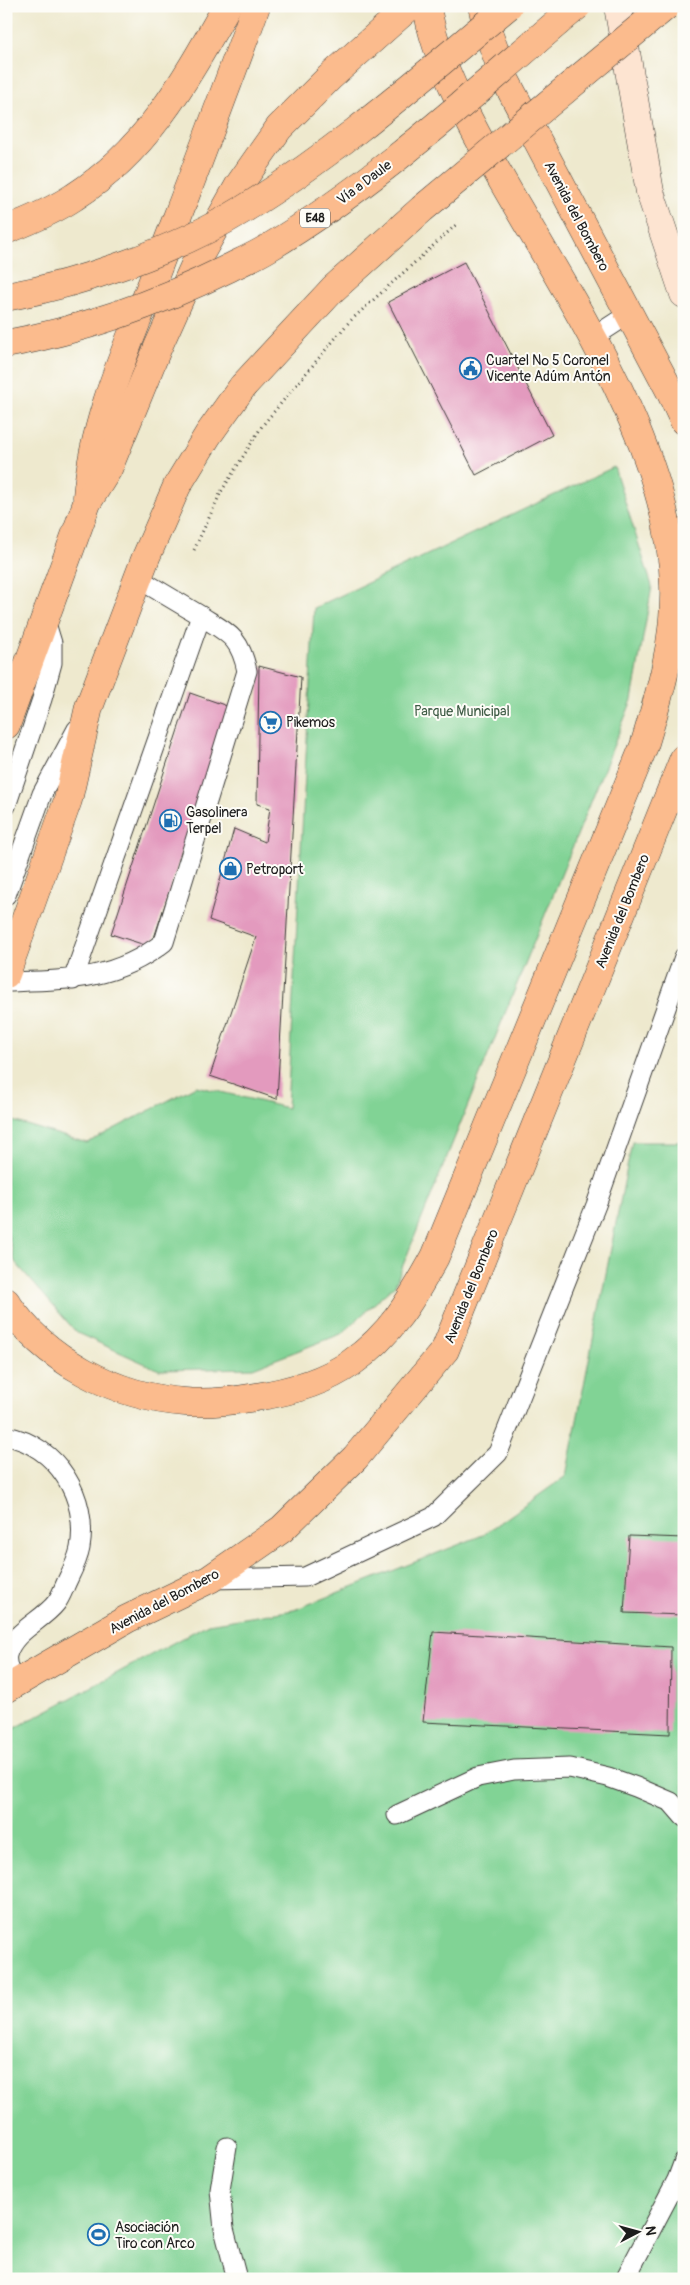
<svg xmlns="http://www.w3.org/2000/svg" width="690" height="2285" font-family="Pangolin,sans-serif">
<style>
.green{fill:#81d395;stroke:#4e7858}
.building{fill:#e39abe}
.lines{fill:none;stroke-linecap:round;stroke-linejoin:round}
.lane-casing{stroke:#3c3b37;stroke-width:21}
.secondary-casing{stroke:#3c3b37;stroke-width:29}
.primary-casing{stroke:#3c3b37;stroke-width:29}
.lane{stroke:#fff;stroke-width:19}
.secondary{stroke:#fde4d1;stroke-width:28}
.primary{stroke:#fbbb8d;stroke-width:28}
.primary-bridge-casing{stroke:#3c3b37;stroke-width:29;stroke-linecap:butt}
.path-bridge{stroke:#3c3b37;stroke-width:3;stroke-dasharray:1 4;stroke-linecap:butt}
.primary-bridge{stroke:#fbbb8d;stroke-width:28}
.labels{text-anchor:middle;stroke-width:4;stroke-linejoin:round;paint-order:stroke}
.shield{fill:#fdfcf7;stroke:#605f5e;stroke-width:1}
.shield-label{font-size:12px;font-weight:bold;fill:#1c1c1c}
.street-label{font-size:14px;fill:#1c1c1c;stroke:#fdfcf7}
.poi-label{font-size:14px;fill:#1c1c1c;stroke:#fdfcf7;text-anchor:start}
.park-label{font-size:14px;fill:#3f5c46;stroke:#fdfcf7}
</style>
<rect width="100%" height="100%" fill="#fdfcf7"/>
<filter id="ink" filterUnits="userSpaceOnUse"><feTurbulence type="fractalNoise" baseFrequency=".02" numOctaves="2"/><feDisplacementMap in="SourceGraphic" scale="10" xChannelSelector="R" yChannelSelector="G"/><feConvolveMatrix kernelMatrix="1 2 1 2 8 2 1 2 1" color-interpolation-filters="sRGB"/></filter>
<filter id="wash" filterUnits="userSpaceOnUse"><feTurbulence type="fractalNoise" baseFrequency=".0096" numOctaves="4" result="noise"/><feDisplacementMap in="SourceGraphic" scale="20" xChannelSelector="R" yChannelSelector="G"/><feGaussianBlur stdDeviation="1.12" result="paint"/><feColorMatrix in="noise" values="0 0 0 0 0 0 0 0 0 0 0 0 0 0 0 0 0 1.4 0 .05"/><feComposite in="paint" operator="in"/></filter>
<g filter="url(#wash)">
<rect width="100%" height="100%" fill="#eee9ce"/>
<!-- green -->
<g class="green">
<polygon points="614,467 652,586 632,700 395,1285 341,1334 253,1368 159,1370 77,1333 15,1262 6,1227 6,1119 87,1143 196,1086 287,1108 314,608"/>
<polygon points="632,1142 684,1142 684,2279 6,2279 6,1733 208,1624 294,1610 483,1535 566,1476"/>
</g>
<g id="blocks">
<!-- building -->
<g class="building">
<polygon points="464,262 552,435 476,475 388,302"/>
<polygon points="259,666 301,677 277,1099 210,1076 256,937 209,920 234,829 265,842 270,808 257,804"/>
<polygon points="190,693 230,707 151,947 111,934"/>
<polygon points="629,1536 684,1538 684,1615 624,1613"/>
<polygon points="433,1632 671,1647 670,1734 423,1722"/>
</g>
</g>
</g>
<g filter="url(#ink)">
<use href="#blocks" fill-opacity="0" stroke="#3c3b37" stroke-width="1"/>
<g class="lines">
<defs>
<g id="lane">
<polyline points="592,338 629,314"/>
<polyline points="6,806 42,699 52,663 52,643 45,620"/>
<polyline points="6,895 42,794 77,729"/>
<polyline points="73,980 201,616 139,579"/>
<path d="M 6,982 C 66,980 115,981 164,942 L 247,671 C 240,637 229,634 201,616"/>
<path d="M 6,1436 C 57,1445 89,1498 80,1548 C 78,1559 73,1569 68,1579 C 64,1587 61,1597 56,1603 C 42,1621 13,1631 7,1655 C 5,1665 11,1676 15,1684"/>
<polyline points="210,1579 305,1577 433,1517 498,1453 596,1205 684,957"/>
<polyline points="397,1815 478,1777 514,1770 570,1768 608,1777 636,1787 671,1802 684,1817"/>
<polyline points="227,2147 220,2190 224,2229 237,2279"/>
<polyline points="625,2279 677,2180 684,2161"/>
</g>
<polyline id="secondary" points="618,6 650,192 684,294"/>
<g id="primary">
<polyline points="482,6 490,38 506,81 670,391 684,421"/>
<path d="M 6,230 C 29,221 53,211 74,197 C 147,151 186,79 227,6"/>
<path d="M 87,497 C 93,423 125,352 152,283 C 187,191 223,99 256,6"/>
<polyline points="6,725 87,503 108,469 158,347 198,258 239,185 279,128 329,78 410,6"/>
<polyline points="6,974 68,800 89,707 146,557 177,486 208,435 243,386"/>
<path d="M 6,1302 C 44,1360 116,1397 185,1402 C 208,1404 233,1401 256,1397 C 288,1392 324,1382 351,1363 C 391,1335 412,1299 435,1257 L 644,746 C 660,693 676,641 674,585 C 670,447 570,299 503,182 C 476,135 434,60 427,6"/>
<polyline points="6,1689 127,1619 210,1579 282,1529 355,1458 445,1350 684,758"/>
</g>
</defs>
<!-- lane casing -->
<use href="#lane" class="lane-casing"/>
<!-- secondary casing -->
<use href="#secondary" class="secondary-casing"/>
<!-- primary casing -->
<use href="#primary" class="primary-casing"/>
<!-- lane -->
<use href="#lane" class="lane"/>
<!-- secondary -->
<use href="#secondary" class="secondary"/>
<!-- primary -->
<use href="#primary" class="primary"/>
<defs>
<g id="primary-bridge">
<path d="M 6,297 C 83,283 177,250 244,209 C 339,151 422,77 508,6"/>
<path d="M 6,344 C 83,330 158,303 227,269 C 241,262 255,256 268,248 C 380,181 477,90 577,6"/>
<polyline points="243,386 333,289 422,209 666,6"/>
</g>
</defs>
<!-- primary-bridge casing -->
<use href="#primary-bridge" class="primary-bridge-casing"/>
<!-- path-bridge -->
<polyline class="path-bridge" points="194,550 221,492 262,426 349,322 456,225"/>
<!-- primary-bridge -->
<use href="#primary-bridge" class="primary-bridge"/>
</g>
</g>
<!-- icons -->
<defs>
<symbol id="civic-ring" viewBox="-11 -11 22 22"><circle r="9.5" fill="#fdfcf7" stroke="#1f6fb2" stroke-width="1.5"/><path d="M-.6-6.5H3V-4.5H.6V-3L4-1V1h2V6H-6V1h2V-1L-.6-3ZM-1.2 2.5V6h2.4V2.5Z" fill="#1f6fb2"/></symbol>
<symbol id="supermarket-ring" viewBox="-11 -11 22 22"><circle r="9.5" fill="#fdfcf7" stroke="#1f6fb2" stroke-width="1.5"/><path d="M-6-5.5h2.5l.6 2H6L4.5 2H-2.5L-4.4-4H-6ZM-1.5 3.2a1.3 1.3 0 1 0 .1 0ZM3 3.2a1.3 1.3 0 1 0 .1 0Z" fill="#1f6fb2"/></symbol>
<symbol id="fuel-ring" viewBox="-11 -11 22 22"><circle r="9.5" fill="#fdfcf7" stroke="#1f6fb2" stroke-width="1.5"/><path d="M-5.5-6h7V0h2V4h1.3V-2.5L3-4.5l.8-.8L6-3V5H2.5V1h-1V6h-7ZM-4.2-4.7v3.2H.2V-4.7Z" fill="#1f6fb2"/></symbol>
<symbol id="shop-ring" viewBox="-11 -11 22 22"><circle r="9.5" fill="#fdfcf7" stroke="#1f6fb2" stroke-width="1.5"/><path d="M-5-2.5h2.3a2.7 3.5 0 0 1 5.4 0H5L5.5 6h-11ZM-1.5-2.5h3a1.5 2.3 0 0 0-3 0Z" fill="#1f6fb2"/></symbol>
<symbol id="stadium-ring" viewBox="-11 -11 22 22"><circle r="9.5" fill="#fdfcf7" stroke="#1f6fb2" stroke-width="1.5"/><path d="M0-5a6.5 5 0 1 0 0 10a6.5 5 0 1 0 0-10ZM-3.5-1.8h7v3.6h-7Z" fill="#1f6fb2"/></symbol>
</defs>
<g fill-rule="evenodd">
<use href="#civic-ring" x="458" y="356" width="25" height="25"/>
<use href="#supermarket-ring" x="258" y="710" width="25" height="25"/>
<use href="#fuel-ring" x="158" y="808" width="25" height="25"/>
<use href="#shop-ring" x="218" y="856" width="25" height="25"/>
<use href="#stadium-ring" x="86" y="2222" width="25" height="25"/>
</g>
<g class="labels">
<!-- shield labels -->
<rect class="shield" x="300" y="208.5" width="30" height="19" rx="4"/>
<g class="shield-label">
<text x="315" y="222">E48</text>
</g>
<!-- street labels -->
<g class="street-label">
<text transform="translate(364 182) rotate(-37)" y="5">Vía a Daule</text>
<text transform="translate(577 216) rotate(62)" y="5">Avenida del Bombero</text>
<text transform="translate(622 911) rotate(-68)" y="5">Avenida del Bombero</text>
<text transform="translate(471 1286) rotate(-68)" y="5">Avenida del Bombero</text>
<text transform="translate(164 1601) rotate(-28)" y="5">Avenida del Bombero</text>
</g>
<!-- poi labels -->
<g class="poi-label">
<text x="486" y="365">Cuartel Nº 5 Coronel<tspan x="486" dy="16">Vicente Adúm Antón</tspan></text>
<text x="286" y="727">Pikemos</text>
<text x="186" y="817">Gasolinera<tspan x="186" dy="16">Terpel</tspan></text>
<text x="246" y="874">Petroport</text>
<text x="115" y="2232">Asociación<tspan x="115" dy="16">Tiro con Arco</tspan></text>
</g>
<!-- park labels -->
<g class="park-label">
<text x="462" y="716">Parque Municipal</text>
</g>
</g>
<!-- margin -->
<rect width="690" height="2285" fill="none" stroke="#fdfcf7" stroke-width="25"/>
<!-- north arrow -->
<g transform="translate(638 2232) rotate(84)" stroke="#fdfcf7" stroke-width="4" paint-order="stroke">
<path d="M0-4L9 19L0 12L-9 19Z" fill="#1c1c1c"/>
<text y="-8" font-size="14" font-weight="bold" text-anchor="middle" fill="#1c1c1c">N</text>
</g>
</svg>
